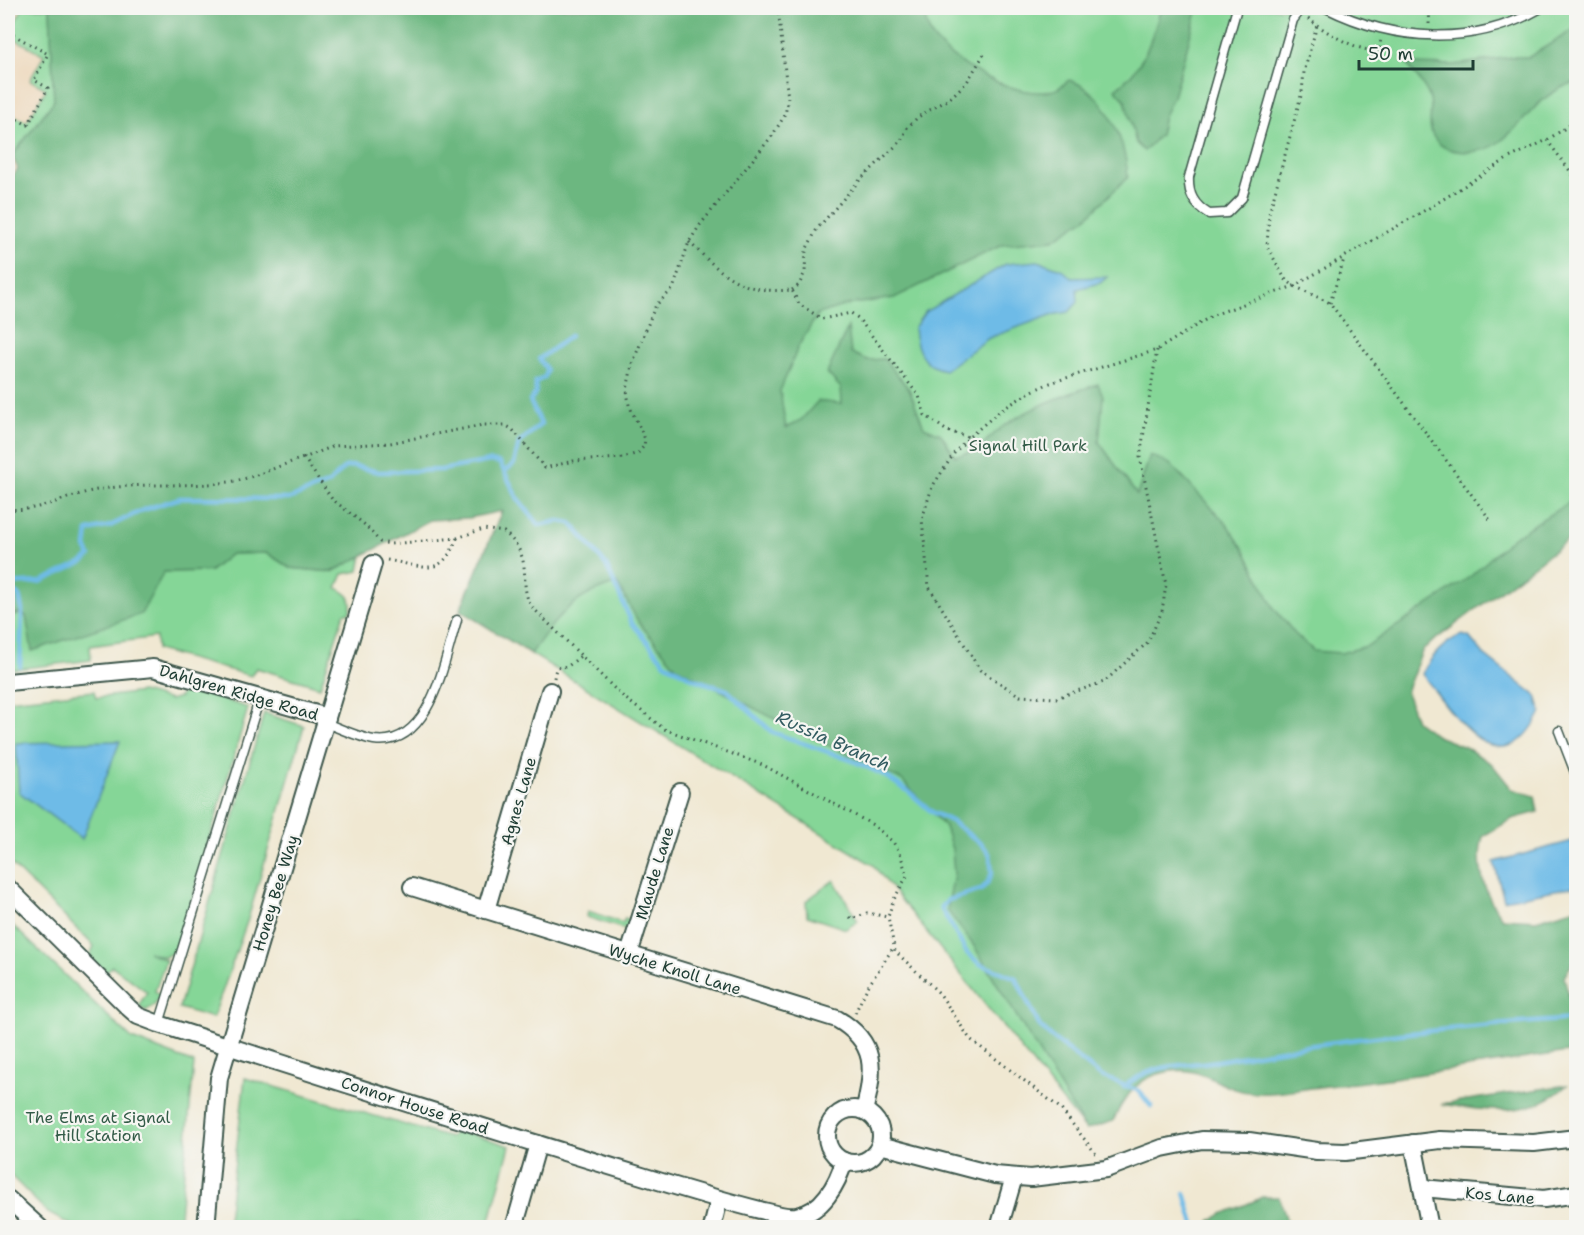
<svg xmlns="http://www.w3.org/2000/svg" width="1584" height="1235" font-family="'Shantell Sans',sans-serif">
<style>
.built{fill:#edd7ba}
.green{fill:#85d697;stroke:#528a66;stroke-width:1.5}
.forest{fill:#6cb780;stroke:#467a5a;stroke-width:1.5}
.water{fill:#6ebbe7;stroke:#467c8e;stroke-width:1.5}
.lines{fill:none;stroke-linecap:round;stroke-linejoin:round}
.stream{stroke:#6ebbe7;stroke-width:4.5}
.service-casing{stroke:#3e574c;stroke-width:11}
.minor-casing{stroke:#3e574c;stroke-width:20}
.path{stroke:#3e574c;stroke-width:3;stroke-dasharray:1.5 4.5;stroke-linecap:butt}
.service{stroke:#fff;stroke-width:8}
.minor{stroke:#fff;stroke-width:16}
.labels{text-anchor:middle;stroke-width:4.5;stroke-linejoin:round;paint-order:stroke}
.park-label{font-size:16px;fill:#335c48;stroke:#f6f6f2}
.street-label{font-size:16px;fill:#1f3d34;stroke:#f6f6f2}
.water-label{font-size:18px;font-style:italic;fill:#335c61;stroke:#f6f6f2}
</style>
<rect width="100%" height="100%" fill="#f6f6f2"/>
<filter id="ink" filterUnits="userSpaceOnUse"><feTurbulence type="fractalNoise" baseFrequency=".0167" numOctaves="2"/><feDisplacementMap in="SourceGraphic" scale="12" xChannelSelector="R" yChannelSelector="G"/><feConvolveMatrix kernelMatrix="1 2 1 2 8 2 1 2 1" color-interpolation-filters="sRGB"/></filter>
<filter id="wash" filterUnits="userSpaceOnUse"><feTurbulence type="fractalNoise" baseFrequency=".008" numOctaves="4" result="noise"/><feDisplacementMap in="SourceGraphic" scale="24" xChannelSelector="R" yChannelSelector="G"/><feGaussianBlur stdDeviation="1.35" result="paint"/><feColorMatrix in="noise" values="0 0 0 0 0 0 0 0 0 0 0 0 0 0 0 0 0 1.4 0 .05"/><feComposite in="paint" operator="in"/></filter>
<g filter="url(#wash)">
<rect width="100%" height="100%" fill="#f0e8d2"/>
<!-- built -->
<polygon class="built" points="8,8 50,8 54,101 8,183"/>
<!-- green -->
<g class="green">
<polygon points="23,8 50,8 54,101 12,156 8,157 8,120 11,114 27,122 46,89 30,80 44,55 8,35"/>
<polygon points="699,8 1576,8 1576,533 1423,649 1086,1130 873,865 460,610 655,152"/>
<path d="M 267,553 L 290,568 L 332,572 L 362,556 L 359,571 L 343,574 L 337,588 C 349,595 353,597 350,612 L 344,614 L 320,687 L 256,668 L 251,676 L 157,650 L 156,637 L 90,646 L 91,660 L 8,670 L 8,616 L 31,614 L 140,614 L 164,572 L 210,571 L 231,554 Z"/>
<polygon points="184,686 248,708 177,950 165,957 148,952 166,960 155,991 160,995 154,1006 145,1011 139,1005 147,992 112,966 104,974 88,959 94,946 8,861 8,700 94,691 96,698 142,692 170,700 180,697"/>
<polygon points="264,713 304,726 248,919 213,1018 179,1008"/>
<polygon points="834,880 858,921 846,929 807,916 806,901"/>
<polygon points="588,911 623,923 625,918 631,920 627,930 587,917"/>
<polygon points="8,921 132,1039 194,1063 179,1227 75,1227 48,1213 8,1173"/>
<polygon points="245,1078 450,1138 457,1129 510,1146 488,1227 227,1227"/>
</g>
<!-- forest -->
<g class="forest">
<path d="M 50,8 L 922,8 C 925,17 927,30 933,38 C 952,64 1022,102 1054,90 C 1059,89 1065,83 1069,80 C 1107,92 1125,140 1128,177 L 1086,218 L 1053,240 L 1002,245 L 894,298 L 846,305 L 818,314 L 799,345 L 780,391 L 786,428 L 801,420 L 818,401 L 842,404 L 841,388 L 827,373 L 848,327 L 851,353 L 867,360 L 884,359 L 909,389 L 924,427 L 941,434 L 955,456 C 983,451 984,440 1005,425 C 1033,406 1066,394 1098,384 L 1103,396 L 1099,442 L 1137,495 L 1150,455 L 1170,464 L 1226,523 L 1245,551 L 1274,608 L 1295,634 L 1314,651 L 1341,653 L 1367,646 L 1471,576 L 1512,538 L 1576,498 L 1576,534 L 1423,649 L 1406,692 L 1416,721 L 1437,736 L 1465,747 L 1492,764 L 1512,789 L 1535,796 L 1538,812 L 1512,819 L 1483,836 C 1475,864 1484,895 1502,918 L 1536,920 L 1576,908 L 1576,957 L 1564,977 L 1576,1021 L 1576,1051 C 1493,1062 1411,1078 1328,1086 C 1305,1088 1278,1095 1255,1093 C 1215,1091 1205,1059 1155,1075 C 1134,1082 1122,1102 1113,1121 L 1086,1130 L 974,946 L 947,910 L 954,874 L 952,849 L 945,827 L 902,780 L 786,725 L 676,667 L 639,623 L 617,583 C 572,597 557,616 531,654 L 460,610 L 502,511 L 469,518 L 430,520 L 332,572 L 290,568 L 267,553 L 231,554 L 210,571 L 164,572 L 141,614 L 32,651 L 26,616 L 19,613 L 8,616 L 8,183 L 18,169 L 12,156 L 54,101 Z"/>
<path d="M 1161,8 L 1198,8 L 1173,97 L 1164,116 L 1160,135 L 1144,151 L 1136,143 L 1125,100 L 1115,89 C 1144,69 1152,39 1161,8 Z"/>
<path d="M 1576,28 L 1576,82 C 1535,95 1529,121 1498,143 C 1482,155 1447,156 1435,139 C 1426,127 1433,111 1430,99 C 1426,85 1415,76 1407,64 L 1454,65 L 1512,57 L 1529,57 Z"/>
<path d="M 1567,1085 C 1531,1119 1486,1111 1441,1104 Z"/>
<path d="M 1262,1197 L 1279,1197 L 1289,1227 L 1216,1227 L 1210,1221 C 1225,1210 1245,1207 1262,1197 Z"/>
</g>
<!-- water -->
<g class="water">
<path d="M 1038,261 L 1061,269 L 1072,278 L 1107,277 L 1100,283 L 1077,289 L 1078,302 L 1069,312 L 1051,315 L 989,338 L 945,370 C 922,366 916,349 914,328 L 925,312 L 1006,264 Z"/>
<path d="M 1462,635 L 1469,637 L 1484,655 L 1536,696 L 1541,712 C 1501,793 1453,714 1422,674 C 1431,657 1443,642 1462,635 Z"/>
<polygon points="120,741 82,839 19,792 16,743"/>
<polygon points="1576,840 1576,886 1504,900 1494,862"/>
</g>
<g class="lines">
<!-- stream -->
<g class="stream">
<polyline points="505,471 514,464 519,443 541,424 530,401 536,392 535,382 545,377 547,370 539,359 570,336"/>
<polyline points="8,584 40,582 83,562 90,556 86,547 88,531 110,526 143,510 180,498 289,499 329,483 345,467 353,466 379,472 441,470 490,461 500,463 518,499 539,525 559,521 571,523 606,565 632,623 665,663 694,679 727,690 772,732 853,761 882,774 908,791 932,812 951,821 982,844 990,855 992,873 988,882 981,890 948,900 941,908 967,953 980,964 1016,978 1039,1025 1050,1036 1101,1076 1139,1091 1151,1106"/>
<polyline points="8,588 19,595 22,610 20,666"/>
<path d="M 1124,1087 C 1153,1061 1187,1067 1223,1060 C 1339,1038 1458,1027 1576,1019"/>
<polyline points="1185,1193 1195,1228"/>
</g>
</g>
</g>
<g filter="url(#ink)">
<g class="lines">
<defs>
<g id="service">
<path d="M 1237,8 L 1189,177 C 1188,194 1194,205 1209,214 L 1227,213 L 1242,198 L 1293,20 L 1302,8"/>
<path d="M 1326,8 C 1394,42 1474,47 1541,8"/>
<path d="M 326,723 C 341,729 358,737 374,740 C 431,748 444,660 457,620"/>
<polyline points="1559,731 1576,775"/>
<polyline points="159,1024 260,697"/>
</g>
<g id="minor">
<polyline points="8,682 153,668 327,717"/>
<path d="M 412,887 L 837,1019 C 877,1042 875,1070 864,1111"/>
<path d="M 8,888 L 129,1008 L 138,1016 L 159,1024 C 320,1076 481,1127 642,1176 C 681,1188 720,1200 760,1210 C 770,1212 785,1218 796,1216 C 822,1213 838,1183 844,1161"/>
<polyline points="486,910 550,691"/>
<polyline points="629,954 680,792"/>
<circle cx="854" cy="1136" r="27"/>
<polyline points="1413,1143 1430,1228"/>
<polyline points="880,1145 995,1175 1031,1178 1106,1169 1162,1148 1202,1140 1249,1141 1317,1151 1345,1152 1440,1140 1534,1143 1576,1138"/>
<polyline points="1422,1188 1544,1199 1576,1194"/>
<polyline points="8,1199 40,1228"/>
<polyline points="206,1228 219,1078 373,564"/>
<polyline points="514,1228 538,1144"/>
<polyline points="712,1228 719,1200"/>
<polyline points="999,1228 1014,1177"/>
</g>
</defs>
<!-- service casing -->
<use href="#service" class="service-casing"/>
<!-- minor casing -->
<use href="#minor" class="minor-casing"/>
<!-- path -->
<g class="path">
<path d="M 778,8 L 788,99 L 785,115 L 772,136 L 700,225 L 689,242 L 673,289 L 656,305 L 652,314 L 632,365 L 627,390 L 629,405 L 645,439 L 644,446 L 638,453 L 623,458 L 573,461 L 545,468 L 512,429 L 505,425 L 483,425 L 390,443 L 334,446 L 304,458 L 332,499 L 365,525 L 380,542 L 390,544 L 457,538 L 483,529 L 504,532 C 537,559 516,584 532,607 L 620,694 L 664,729 L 763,765 L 873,825 L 893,842 L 900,853 L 907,876 L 893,901 L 888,917 L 895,951 L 940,994 L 970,1039 L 1060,1108 L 1096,1154"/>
<polyline points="1308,19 1317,25 1304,72 1302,92 1269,214 1267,246 1285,279 1294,286 1330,303 1491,521"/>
<polyline points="1429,24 1430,8"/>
<path d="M 1317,25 C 1336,38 1355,49 1379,52 L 1381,38"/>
<polyline points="8,32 48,54 34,80 48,88 28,125 13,117 8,127"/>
<polyline points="1547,140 1576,179"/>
<path d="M 689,242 C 724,275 740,294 792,290 L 799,304 L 822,319 L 851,313 L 858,318 L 919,396 L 925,415 L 947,431 L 969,437"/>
<polyline points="792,290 799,285 805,272 806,250 817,229 859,181 901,141 907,128 918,117 949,99 967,82 986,51"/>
<polyline points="1330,303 1344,259"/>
<polyline points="1157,350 1140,457 1166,585 1162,611 1148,642 1104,682 1056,698 1020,696 980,670 929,587 922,519 932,487 955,452 969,437 1000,411 1030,392 1050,383 1157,350 1213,315 1294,286 1434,205 1507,159 1547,140 1576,121"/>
<path d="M 8,509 C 38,513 68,495 97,490 C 138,482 180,487 221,483 C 253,480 275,466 304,458"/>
<path d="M 387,560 C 423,566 441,580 457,538"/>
<polyline points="554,678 556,668 568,666 582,655"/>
<polyline points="850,917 852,919 867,913 888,917"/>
<polyline points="855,1013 867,988 893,948"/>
</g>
<!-- service -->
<use href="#service" class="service"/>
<!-- minor -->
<use href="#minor" class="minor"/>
</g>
</g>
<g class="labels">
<!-- park labels -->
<g class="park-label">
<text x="1028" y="451">Signal Hill Park</text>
<text x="98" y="1123">The Elms at Signal<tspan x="98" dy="18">Hill Station</tspan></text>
</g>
<!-- street labels -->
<g class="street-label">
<text transform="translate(239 692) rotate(16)" y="6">Dahlgren Ridge Road</text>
<text transform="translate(518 801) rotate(-74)" y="6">Agnes Lane</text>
<text transform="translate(654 873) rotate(-73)" y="6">Maude Lane</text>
<text transform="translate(275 893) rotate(-73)" y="6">Honey Bee Way</text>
<text transform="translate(675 969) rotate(17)" y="6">Wyche Knoll Lane</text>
<text transform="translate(415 1105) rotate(18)" y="6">Connor House Road</text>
<text transform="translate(1500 1195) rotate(5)" y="6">Kos Lane</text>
</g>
<!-- water labels -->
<g class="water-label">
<text transform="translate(833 741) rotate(24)" y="6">Russia Branch</text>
</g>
</g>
<!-- margin -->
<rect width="1584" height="1235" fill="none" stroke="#f6f6f2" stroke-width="30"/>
<!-- scale -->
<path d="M1359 60v9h114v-9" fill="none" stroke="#1f3d34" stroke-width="3"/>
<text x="1368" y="60" font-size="18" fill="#1f3d34" stroke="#f6f6f2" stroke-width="4.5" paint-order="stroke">50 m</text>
</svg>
